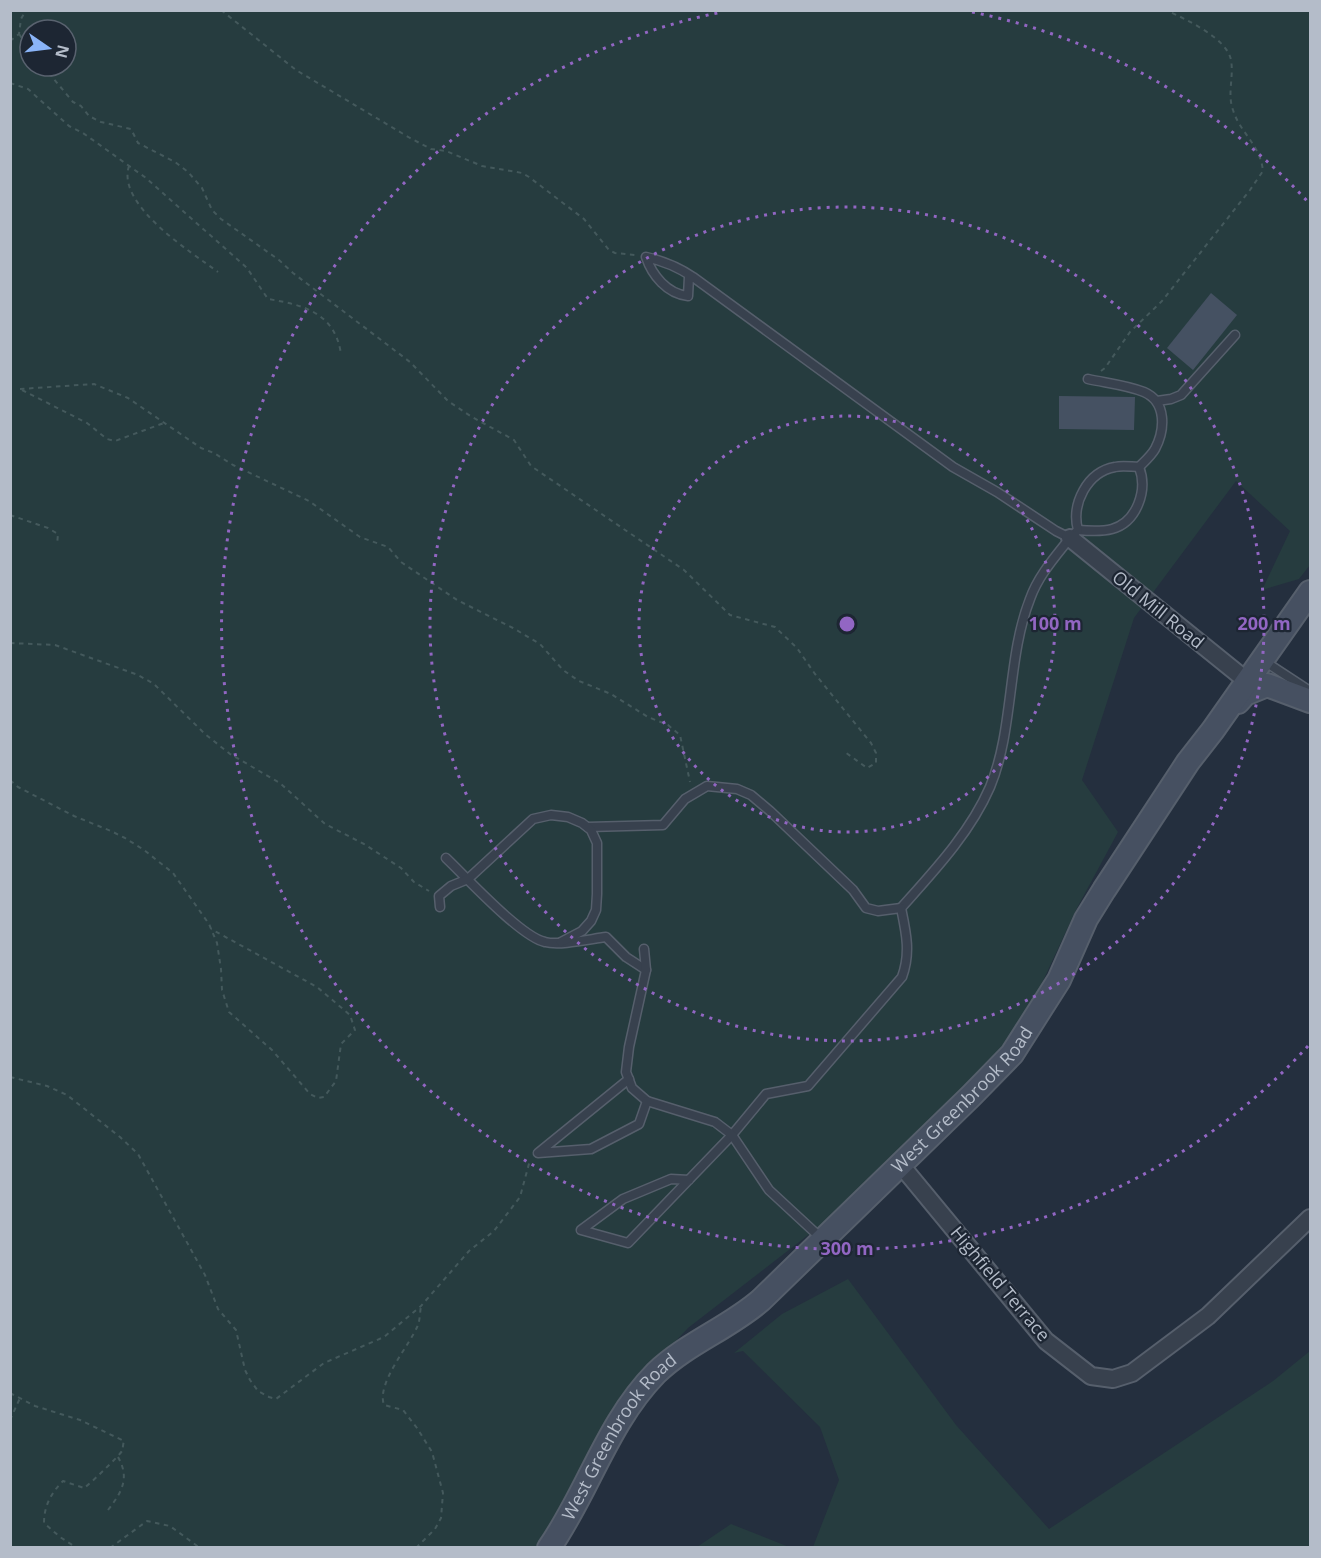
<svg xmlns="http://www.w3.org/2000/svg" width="1321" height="1558" font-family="'Open Sans',sans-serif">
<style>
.green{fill:#263c3f;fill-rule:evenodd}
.building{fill:#455162}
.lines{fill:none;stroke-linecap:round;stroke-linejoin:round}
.lane-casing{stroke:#565f6c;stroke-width:11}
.street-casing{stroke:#565f6c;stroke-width:20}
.secondary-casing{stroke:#565f6c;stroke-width:26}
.path{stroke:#44595c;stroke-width:2;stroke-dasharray:4.5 4.5;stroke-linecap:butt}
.lane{stroke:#38414e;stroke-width:8}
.street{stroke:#38414e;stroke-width:16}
.secondary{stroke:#465061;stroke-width:22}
.ring{fill:none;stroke:#9266c3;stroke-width:3;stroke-dasharray:3 6}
.labels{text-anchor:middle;stroke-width:4.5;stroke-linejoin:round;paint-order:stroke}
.street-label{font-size:18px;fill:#b4bcc9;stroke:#1d2633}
.centre{fill:#9266c3;stroke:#1d2633;stroke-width:3}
.ring-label{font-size:18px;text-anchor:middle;font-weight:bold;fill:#9266c3;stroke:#1d2633;stroke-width:4.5;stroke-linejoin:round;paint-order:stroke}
</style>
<rect width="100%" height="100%" fill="#242f3e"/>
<!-- green -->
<g class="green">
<path d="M 11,11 L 1310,11 L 1310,565 L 1299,579 L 1262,590 L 1290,531 L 1236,481 L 1134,618 L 1082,780 L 1118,832 L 1077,908 L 1012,1047 L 860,1195 L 688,1328 L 618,1402 L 539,1547 L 11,1547 ZM 30,30 L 66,30 L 66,66 L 30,66 Z"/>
<polygon points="848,1279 956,1425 1049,1529 1273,1381 1310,1351 1310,1547 813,1547 839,1480 820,1427 743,1351 734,1353 782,1314"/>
<polygon points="731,1524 789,1547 697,1547"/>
</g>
<!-- building -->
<g class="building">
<polygon points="1211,293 1237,315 1193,370 1167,348"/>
<polygon points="1059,396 1135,397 1134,430 1059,429"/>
</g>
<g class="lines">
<defs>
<g id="lane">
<path d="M 693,277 C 678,267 664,261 646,257 C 652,275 667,294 688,296 L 689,277 L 693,277 L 953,467 L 997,492 L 1056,531 L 1070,538 C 1055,557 1038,576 1030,599 C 1007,657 1014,730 990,787 C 970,833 934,871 901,908"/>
<polyline points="1157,401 1171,399 1181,395 1235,335"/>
<path d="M 1078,530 C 1089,531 1101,532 1112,529 C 1137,522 1148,490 1139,467"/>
<path d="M 1070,538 L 1078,530 C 1071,504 1087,472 1115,467 C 1123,465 1132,467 1139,467 C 1144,462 1151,456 1155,449 C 1165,430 1167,402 1144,392 C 1127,385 1106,383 1088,379"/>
<polyline points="1264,661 1310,691"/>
<path d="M 588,827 L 663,825 L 685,799 L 707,786 L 737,789 L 751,795 L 770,811 L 853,890 L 866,908 L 878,911 L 901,908 C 906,932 911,953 902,977 L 808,1086 L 766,1094 L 732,1135 L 628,1243 L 581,1230 L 623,1199 L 671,1179 L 689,1180"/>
<path d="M 446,858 C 466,877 521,937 545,942 C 560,946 590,939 606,937 L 626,957 L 646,970"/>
<polyline points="440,907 439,896 451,886 468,879 533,819 551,815 568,817 582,823 591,830 597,843 597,894 596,910 591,921 582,931 561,942"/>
<polyline points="644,949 646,970 629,1047 626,1072 632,1088 647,1101 715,1122 732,1135 769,1190 822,1239"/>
<polyline points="629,1079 538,1153 591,1149 639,1124 647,1101"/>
</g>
<g id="street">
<polyline points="1070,538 1247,681"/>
<polyline points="900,1164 1046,1341 1091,1376 1113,1379 1132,1373 1208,1316 1310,1218"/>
</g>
<g id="secondary">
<polyline points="1238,702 1245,694 1267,685 1310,701"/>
<path id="s1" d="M 549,1548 C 588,1492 607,1423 656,1373 C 687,1343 729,1328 761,1300 L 971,1096 L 1012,1054 L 1059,980 L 1086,919 L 1104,890 L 1188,762 L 1213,730 L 1310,592"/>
</g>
</defs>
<!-- lane casing -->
<use href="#lane" class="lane-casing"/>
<!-- street casing -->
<use href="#street" class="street-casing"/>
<!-- secondary casing -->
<use href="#secondary" class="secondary-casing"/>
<!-- path -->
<g class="path">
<polyline points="221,10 296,70 410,138 431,149 446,151 482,166 522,173 529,177 584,219 609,250 615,253 635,255"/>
<polyline points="19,34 30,49"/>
<polyline points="10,41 19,34 21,19 26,10"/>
<polyline points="43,66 73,102 81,106 89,116 101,122 131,129 138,143 175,162 188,172 202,188 212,210 221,219 279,260 293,273 410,362 448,401 472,417 514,440 531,466 684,570 730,615 775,627 797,648 815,674 871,743 876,753 876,763 867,768 845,752"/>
<path d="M 10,83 L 28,89 L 69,126 L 83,133 L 146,178 L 247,268 L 268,299 C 304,305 335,313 341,354"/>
<path d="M 129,166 C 116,205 191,252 218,272"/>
<path d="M 1101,371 L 1105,368 L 1130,332 L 1162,301 L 1250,190 L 1263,171 C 1260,144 1240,133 1233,110 C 1227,94 1234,77 1231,60 C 1227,38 1185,19 1166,10"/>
<polyline points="20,389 94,384 128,398 201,448 214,453 233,465 309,501 360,537 388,547 401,562 457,600 513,628 540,644 563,670 579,681 611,694 648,717 668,725 680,735 690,782"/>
<polyline points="22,390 87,423 107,439 115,441 164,423"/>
<polyline points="10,515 48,528 58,534 57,545"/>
<polyline points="10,643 55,645 138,675 154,684 205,734 230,754 280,783 325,824 364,844 401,868 414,882 429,891"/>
<polyline points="10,780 18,787 74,816 111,831 125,838 144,850 173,873 209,924 217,943 221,969 222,990 229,1012 272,1050 310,1094 318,1098 324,1097 336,1081 341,1044 355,1030 350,1015 317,987 211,929"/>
<polyline points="10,1077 47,1086 67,1095 120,1137 138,1154 205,1275 218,1309 236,1330 245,1370 250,1380 258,1391 269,1397 276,1399 324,1363 384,1337 421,1306 469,1251 494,1231 520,1197 530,1160"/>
<path d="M 10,1393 L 35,1406 L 80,1420 L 124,1441 C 123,1444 123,1448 122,1451 C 120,1455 89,1485 84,1488 L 63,1481 C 51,1493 44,1506 44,1523 L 60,1537 L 77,1548"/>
<polyline points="10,1420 20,1398"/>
<path d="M 108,1510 C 122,1492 130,1478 118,1457"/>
<polyline points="110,1548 147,1521 170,1526 200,1548"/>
<path d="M 416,1548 L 435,1529 L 441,1518 L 443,1493 L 432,1452 L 417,1428 L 403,1410 L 384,1405 C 376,1383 410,1345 418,1325 C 420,1319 420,1312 421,1306"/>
</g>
<!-- lane -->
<use href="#lane" class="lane"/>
<!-- street -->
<use href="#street" class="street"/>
<!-- secondary -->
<use href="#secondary" class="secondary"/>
</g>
<!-- distance rings -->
<g class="ring">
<circle cx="847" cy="624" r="208"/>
<circle cx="847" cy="624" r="417"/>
<path d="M1308 1046A625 625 0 1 1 722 12M972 12A625 625 0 0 1 1308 202"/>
</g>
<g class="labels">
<!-- street labels -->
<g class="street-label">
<text transform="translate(1158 610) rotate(39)" y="6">Old Mill Road</text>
<text dy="6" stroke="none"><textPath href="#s1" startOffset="618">West Greenbrook Road</textPath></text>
<text transform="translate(1000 1284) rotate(50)" y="6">Highfield Terrace</text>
<text dy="6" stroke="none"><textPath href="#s1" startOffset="132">West Greenbrook Road</textPath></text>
</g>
</g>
<circle cx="847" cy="624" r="9" class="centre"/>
<g class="ring-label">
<text x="1055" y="630">100 m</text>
<text x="1264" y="630">200 m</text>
<text x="847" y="1255">300 m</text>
</g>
<!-- border -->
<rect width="1321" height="1558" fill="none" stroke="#b4bcc9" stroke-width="24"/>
<!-- north arrow -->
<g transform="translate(48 48) rotate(104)"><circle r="28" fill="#1d2633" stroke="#59626f" stroke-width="1.5"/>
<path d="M0-4.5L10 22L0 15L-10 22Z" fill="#8ab4f8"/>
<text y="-9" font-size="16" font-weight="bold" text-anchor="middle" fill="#b4bcc9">N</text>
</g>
</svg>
